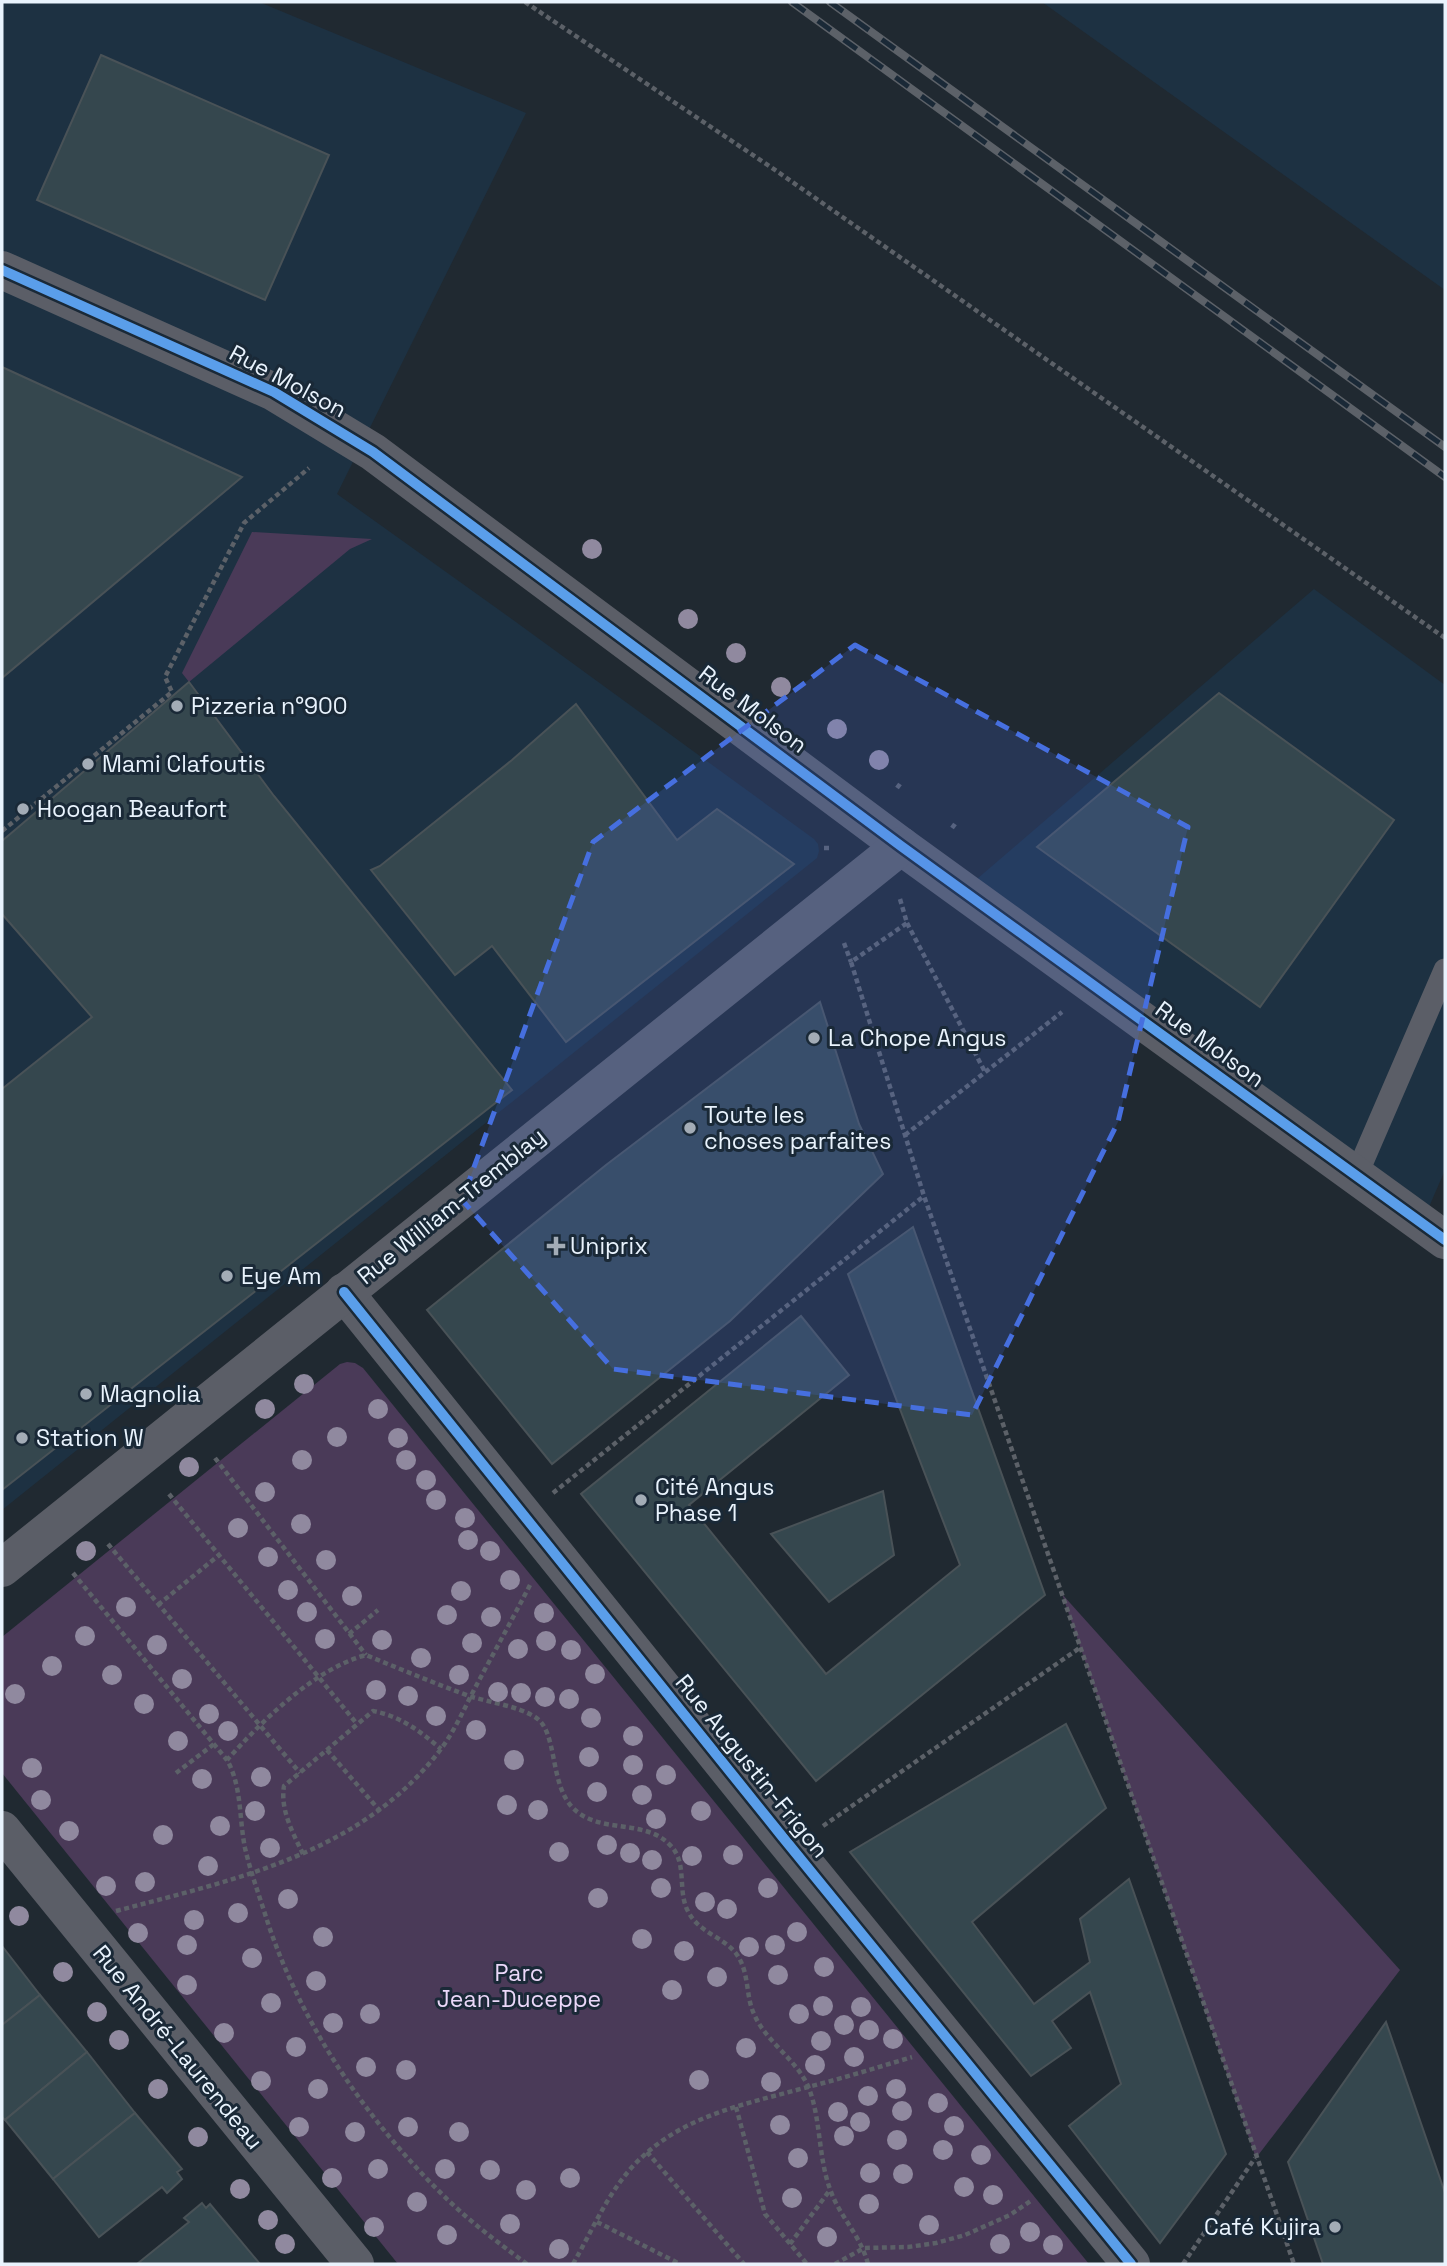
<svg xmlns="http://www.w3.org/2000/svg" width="1447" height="2266" font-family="'Space Grotesk',sans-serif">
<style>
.built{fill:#1d3142}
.green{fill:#4a3a58}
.building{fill:#35474e;stroke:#495257;stroke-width:2}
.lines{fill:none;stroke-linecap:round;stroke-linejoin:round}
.path{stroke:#5c6168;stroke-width:4.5;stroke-dasharray:5 3.5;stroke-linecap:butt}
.lane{stroke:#5b5e67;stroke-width:23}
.street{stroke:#5b5e67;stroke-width:38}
.rail-casing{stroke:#5c6168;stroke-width:8}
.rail{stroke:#1a2937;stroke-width:5;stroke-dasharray:16;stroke-linecap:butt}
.cycleway-casing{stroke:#1a2937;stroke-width:15}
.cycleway{stroke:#5a9eea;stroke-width:10}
.tree{fill:#90899f}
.marked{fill:#466fdf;fill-opacity:0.2;stroke:#466fdf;stroke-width:5;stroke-dasharray:14 9;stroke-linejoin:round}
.poi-dot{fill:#a3acb6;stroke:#1a2937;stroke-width:2.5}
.labels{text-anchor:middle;stroke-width:6;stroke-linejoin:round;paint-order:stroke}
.street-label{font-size:23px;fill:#e9f3fd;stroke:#1a2937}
.poi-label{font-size:23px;fill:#e9f3fd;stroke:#1a2937;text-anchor:start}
.park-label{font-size:23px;fill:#ebd8f9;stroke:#1a2937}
</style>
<rect width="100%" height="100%" fill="#202931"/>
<!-- built -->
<g class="built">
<polygon points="2,2 259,2 526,113 337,494 502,612 814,839 818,844 819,851 817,858 2,1510"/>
<polygon points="1042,2 1445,2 1445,290"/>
<polygon points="1314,589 1445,685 1445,1170 1422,1223 963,891"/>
</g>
<!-- green -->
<g class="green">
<polygon points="252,532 372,539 350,549 189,682 182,673"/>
<polygon points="347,1362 355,1363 363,1368 1089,2264 398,2264 2,1773 2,1637 340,1364"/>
<polygon points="1062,1594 1400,1970 1256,2158"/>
</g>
<!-- building -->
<g class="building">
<polygon points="101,55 329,155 265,300 37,200"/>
<polygon points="2,367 242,477 2,678"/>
<polygon points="189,682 274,796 512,1090 2,1490 2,1089 92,1017 2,914 2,841"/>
<polygon points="1219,693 1394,820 1260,1007 1037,847"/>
<polygon points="576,704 677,840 717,809 794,864 566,1042 492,946 455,975 371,870 380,866 512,760"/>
<polygon points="820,1002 859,1124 883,1174 730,1321 552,1464 427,1310 606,1165"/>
<polygon points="913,1227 1045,1595 816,1781 581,1494 801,1316 849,1375 689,1505 826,1674 960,1565 848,1274"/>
<polygon points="883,1491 894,1555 829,1602 771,1534"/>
<polygon points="1066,1724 1106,1808 972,1922 1034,2004 1090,1962 1080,1919 1129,1879 1226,2154 1160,2243 1069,2126 1121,2084 1090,1992 1052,2021 1071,2048 1031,2076 850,1852"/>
<polygon points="2,1946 40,1995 2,2025"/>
<polygon points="40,1995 87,2052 5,2120 2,2117 2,2025"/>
<polygon points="1386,2022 1445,2193 1445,2264 1323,2264 1288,2162"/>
<polygon points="87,2052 135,2113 53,2179 5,2120"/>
<polygon points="135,2113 182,2169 177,2172 182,2179 167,2193 162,2187 99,2237 53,2179"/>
<polygon points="202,2203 206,2208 210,2204 260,2264 137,2264 189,2222 184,2218"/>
</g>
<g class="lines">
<!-- path -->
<g class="path">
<polyline points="525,2 778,172 1445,638"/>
<polyline points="897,788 900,784"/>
<polyline points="952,828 955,824"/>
<polyline points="2,831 172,692 165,677 244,523 309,468"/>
<polyline points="824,848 829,848"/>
<polyline points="900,899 907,923 851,962 924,1196 1294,2264"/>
<polyline points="907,923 985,1072"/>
<polyline points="844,943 851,962"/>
<polyline points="905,1135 1062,1012"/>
<polyline points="215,1458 366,1655"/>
<polyline points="553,1493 924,1196"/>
<polyline points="169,1494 357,1724"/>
<polyline points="108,1544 300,1773"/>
<polyline points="73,1573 227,1760"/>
<polyline points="158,1605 219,1555"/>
<polyline points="349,1634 378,1610"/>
<polyline points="327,1750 380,1811"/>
<polyline points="176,1773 214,1744"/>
<polyline points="823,1826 1081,1647"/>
<path d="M 303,1854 C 293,1833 280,1810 284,1786 L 373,1711 C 400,1716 420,1731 441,1749"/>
<path d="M 116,1911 C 236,1879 361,1854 441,1749 C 455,1730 464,1709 475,1688 C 493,1654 512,1620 530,1585"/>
<polyline points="736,2107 765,2214 807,2264"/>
<polyline points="647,2152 744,2264"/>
<polyline points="597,2222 680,2264"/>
<polyline points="790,2244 830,2190"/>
<path d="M 527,2264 C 500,2244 473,2224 449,2201 C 367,2122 299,2022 265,1914 C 258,1892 250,1870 245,1848 C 239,1819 242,1786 227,1760 C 262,1721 314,1669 366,1655 C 400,1669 434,1683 469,1696 C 491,1703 515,1705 535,1717 C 558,1731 549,1782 572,1807 C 598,1835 643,1818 669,1844 C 689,1862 676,1892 689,1913 C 700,1934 728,1938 739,1958 C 749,1975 746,1997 754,2014 C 766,2042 795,2058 808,2086 C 821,2117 818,2157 830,2189 C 839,2216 860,2234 868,2264"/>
<path d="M 573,2264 C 592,2231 608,2192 635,2164 C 681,2116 742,2105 804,2088 C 840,2079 876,2068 912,2057"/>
<polyline points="835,2264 864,2248 908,2247 936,2243 965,2235 1010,2215 1032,2200"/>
<polyline points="1183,2264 1255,2158"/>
</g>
<!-- lane -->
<polyline class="lane" points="1356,1176 1445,970"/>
<!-- street -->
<g class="street">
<polyline points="2,270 274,392 373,452 901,846 1445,1240"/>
<polyline points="344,1292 781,1835 1131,2264"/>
<polyline points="2,1568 901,846"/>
<polyline points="2,1830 355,2264"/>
</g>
<defs>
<g id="rail">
<polyline points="792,2 1445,477"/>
<polyline points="830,2 1445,447"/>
</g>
</defs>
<!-- rail casing -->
<use href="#rail" class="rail-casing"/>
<!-- rail -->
<use href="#rail" class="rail"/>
<defs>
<g id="cycleway">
<polyline points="2,270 274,392 373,452 901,846 1445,1240"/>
<polyline points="344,1292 781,1835 1131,2264"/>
</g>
</defs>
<!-- cycleway casing -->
<use href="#cycleway" class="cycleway-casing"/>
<!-- cycleway -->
<use href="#cycleway" class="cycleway"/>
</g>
<!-- trees -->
<g class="tree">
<circle cx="592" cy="549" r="10"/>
<circle cx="688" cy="619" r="10"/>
<circle cx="736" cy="653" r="10"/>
<circle cx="781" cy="687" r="10"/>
<circle cx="837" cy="729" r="10"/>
<circle cx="879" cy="760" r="10"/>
<circle cx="304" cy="1384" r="10"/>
<circle cx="265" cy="1409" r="10"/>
<circle cx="378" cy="1409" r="10"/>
<circle cx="337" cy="1437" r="10"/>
<circle cx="398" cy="1438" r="10"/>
<circle cx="302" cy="1460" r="10"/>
<circle cx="406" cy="1460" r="10"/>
<circle cx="189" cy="1467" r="10"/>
<circle cx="426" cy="1480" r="10"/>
<circle cx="265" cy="1492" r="10"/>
<circle cx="436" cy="1500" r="10"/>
<circle cx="465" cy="1518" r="10"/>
<circle cx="301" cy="1524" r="10"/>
<circle cx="238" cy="1528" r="10"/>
<circle cx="468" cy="1540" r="10"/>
<circle cx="86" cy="1551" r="10"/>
<circle cx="490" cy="1551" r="10"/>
<circle cx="268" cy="1557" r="10"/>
<circle cx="326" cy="1560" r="10"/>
<circle cx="510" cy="1580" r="10"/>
<circle cx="288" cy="1590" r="10"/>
<circle cx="461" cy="1591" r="10"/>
<circle cx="352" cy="1596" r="10"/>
<circle cx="126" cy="1607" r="10"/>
<circle cx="307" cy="1612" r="10"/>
<circle cx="544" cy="1613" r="10"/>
<circle cx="447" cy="1615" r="10"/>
<circle cx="491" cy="1617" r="10"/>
<circle cx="85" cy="1636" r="10"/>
<circle cx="325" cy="1639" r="10"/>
<circle cx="382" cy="1640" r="10"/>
<circle cx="546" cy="1641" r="10"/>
<circle cx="472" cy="1643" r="10"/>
<circle cx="157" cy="1645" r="10"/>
<circle cx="518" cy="1649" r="10"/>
<circle cx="571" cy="1650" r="10"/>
<circle cx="421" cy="1658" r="10"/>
<circle cx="52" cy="1666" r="10"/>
<circle cx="595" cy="1674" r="10"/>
<circle cx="112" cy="1675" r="10"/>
<circle cx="459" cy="1675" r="10"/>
<circle cx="182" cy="1679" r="10"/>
<circle cx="376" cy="1690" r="10"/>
<circle cx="498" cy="1692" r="10"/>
<circle cx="521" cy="1693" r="10"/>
<circle cx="15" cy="1694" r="10"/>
<circle cx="408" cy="1696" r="10"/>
<circle cx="545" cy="1697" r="10"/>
<circle cx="569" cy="1699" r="10"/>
<circle cx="144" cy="1704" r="10"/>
<circle cx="209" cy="1714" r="10"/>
<circle cx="436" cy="1716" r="10"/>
<circle cx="591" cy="1718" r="10"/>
<circle cx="476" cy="1730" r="10"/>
<circle cx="228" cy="1731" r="10"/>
<circle cx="633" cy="1736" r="10"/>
<circle cx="178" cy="1741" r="10"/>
<circle cx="589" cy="1757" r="10"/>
<circle cx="514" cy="1760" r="10"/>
<circle cx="633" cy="1765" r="10"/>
<circle cx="32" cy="1768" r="10"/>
<circle cx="666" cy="1775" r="10"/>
<circle cx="261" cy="1777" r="10"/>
<circle cx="202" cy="1779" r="10"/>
<circle cx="597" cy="1792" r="10"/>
<circle cx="642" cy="1795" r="10"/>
<circle cx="41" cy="1800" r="10"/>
<circle cx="507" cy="1805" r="10"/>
<circle cx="538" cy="1810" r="10"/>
<circle cx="255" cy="1811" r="10"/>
<circle cx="701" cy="1811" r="10"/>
<circle cx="656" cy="1819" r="10"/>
<circle cx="220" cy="1826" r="10"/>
<circle cx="69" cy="1831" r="10"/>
<circle cx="163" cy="1835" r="10"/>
<circle cx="607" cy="1845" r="10"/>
<circle cx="270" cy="1848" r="10"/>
<circle cx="559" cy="1852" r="10"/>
<circle cx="630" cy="1853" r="10"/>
<circle cx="733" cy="1855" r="10"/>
<circle cx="692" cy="1856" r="10"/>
<circle cx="652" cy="1860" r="10"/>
<circle cx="208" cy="1866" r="10"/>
<circle cx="145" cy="1882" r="10"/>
<circle cx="106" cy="1886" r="10"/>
<circle cx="661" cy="1888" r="10"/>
<circle cx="768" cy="1888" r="10"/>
<circle cx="598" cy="1898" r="10"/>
<circle cx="288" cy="1899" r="10"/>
<circle cx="705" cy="1902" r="10"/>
<circle cx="727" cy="1909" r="10"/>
<circle cx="238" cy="1913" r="10"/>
<circle cx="19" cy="1916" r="10"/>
<circle cx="194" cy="1920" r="10"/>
<circle cx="797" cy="1932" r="10"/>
<circle cx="138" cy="1933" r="10"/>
<circle cx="323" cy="1937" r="10"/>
<circle cx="642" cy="1939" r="10"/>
<circle cx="187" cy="1945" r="10"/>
<circle cx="775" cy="1945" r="10"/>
<circle cx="749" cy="1947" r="10"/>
<circle cx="684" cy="1951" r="10"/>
<circle cx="252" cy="1958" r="10"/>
<circle cx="824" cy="1967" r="10"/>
<circle cx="63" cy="1972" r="10"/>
<circle cx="778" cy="1975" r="10"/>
<circle cx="717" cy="1977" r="10"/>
<circle cx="316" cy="1981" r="10"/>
<circle cx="187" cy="1985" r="10"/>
<circle cx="672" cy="1990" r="10"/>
<circle cx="271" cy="2003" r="10"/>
<circle cx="823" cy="2006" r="10"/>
<circle cx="861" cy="2007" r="10"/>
<circle cx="97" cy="2012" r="10"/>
<circle cx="370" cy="2014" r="10"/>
<circle cx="799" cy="2014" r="10"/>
<circle cx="333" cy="2023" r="10"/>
<circle cx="844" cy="2025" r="10"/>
<circle cx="869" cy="2030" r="10"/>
<circle cx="224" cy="2033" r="10"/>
<circle cx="893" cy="2039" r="10"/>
<circle cx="119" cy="2040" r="10"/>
<circle cx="821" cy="2041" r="10"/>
<circle cx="296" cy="2047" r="10"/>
<circle cx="746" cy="2048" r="10"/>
<circle cx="854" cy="2057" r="10"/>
<circle cx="815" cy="2065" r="10"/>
<circle cx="366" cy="2067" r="10"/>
<circle cx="406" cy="2070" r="10"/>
<circle cx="699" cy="2080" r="10"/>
<circle cx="261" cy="2081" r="10"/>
<circle cx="771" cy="2082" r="10"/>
<circle cx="158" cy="2089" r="10"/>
<circle cx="318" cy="2089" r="10"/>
<circle cx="896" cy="2089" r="10"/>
<circle cx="868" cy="2096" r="10"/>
<circle cx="938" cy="2103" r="10"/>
<circle cx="902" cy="2111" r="10"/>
<circle cx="838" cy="2112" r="10"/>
<circle cx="860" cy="2122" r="10"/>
<circle cx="780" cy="2125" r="10"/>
<circle cx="954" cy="2126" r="10"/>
<circle cx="299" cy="2127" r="10"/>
<circle cx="408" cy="2127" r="10"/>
<circle cx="355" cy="2132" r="10"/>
<circle cx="459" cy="2132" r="10"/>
<circle cx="844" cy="2136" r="10"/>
<circle cx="198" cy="2137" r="10"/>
<circle cx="897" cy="2140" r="10"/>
<circle cx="943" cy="2150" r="10"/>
<circle cx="981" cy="2155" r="10"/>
<circle cx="798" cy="2158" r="10"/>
<circle cx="378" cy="2169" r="10"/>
<circle cx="445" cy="2169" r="10"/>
<circle cx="490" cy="2170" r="10"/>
<circle cx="870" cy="2173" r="10"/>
<circle cx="903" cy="2174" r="10"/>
<circle cx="332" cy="2178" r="10"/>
<circle cx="570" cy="2178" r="10"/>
<circle cx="964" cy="2187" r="10"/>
<circle cx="240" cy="2189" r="10"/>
<circle cx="526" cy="2190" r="10"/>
<circle cx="993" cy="2195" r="10"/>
<circle cx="792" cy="2198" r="10"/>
<circle cx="417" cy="2202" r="10"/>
<circle cx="869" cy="2204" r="10"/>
<circle cx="268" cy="2220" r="10"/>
<circle cx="510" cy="2224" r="10"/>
<circle cx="929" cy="2225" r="10"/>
<circle cx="374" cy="2227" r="10"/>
<circle cx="1030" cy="2232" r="10"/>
<circle cx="447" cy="2235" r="10"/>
<circle cx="827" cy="2237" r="10"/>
<circle cx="285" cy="2244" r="10"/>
<circle cx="1000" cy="2244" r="10"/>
<circle cx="1053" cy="2245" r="10"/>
<circle cx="559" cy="2249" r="10"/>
</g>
<!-- marked area -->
<path class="marked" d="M 855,645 L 1188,827 L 1118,1122 L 972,1415 L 613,1369 L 462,1200 L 593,842 Z"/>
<!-- markers -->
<g class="poi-dot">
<circle cx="177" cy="706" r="7"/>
<circle cx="88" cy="764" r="7"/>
<circle cx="23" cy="809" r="7"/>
<circle cx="814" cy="1038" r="7"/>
<circle cx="690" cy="1128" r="7"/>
<path d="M552.5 1235.5h7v7h7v7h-7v7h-7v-7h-7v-7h7z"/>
<circle cx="227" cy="1276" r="7"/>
<circle cx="86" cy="1394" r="7"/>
<circle cx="22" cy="1438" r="7"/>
<circle cx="641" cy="1500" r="7"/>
<circle cx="1335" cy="2227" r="7"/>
</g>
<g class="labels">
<!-- street labels -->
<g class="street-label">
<text transform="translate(288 381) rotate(28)" y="8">Rue Molson</text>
<text transform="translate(753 709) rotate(37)" y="8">Rue Molson</text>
<text transform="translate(1210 1044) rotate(36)" y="8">Rue Molson</text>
<text transform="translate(451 1206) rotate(-39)" y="8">Rue William-Tremblay</text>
<text transform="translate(752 1766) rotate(51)" y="8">Rue Augustin-Frigon</text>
<text transform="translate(178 2047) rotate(51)" y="8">Rue André-Laurendeau</text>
</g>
<!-- poi labels -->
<g class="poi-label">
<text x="191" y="714">Pizzeria n°900</text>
<text x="102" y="772">Mami Clafoutis</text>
<text x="37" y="817">Hoogan Beaufort</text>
<text x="828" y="1046">La Chope Angus</text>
<text x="704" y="1123">Toute les<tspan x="704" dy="26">choses parfaites</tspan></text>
<text x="570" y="1254">Uniprix</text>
<text x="241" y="1284">Eye Am</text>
<text x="100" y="1402">Magnolia</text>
<text x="36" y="1446">Station W</text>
<text x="655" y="1495">Cité Angus<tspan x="655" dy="26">Phase 1</tspan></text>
<text x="1321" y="2235" text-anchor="end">Café Kujira</text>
</g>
<!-- park labels -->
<g class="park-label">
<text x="519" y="1981">Parc<tspan x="519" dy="26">Jean-Duceppe</tspan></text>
</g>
</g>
<!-- border -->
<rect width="1447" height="2266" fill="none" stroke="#e9f3fd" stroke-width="7"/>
</svg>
